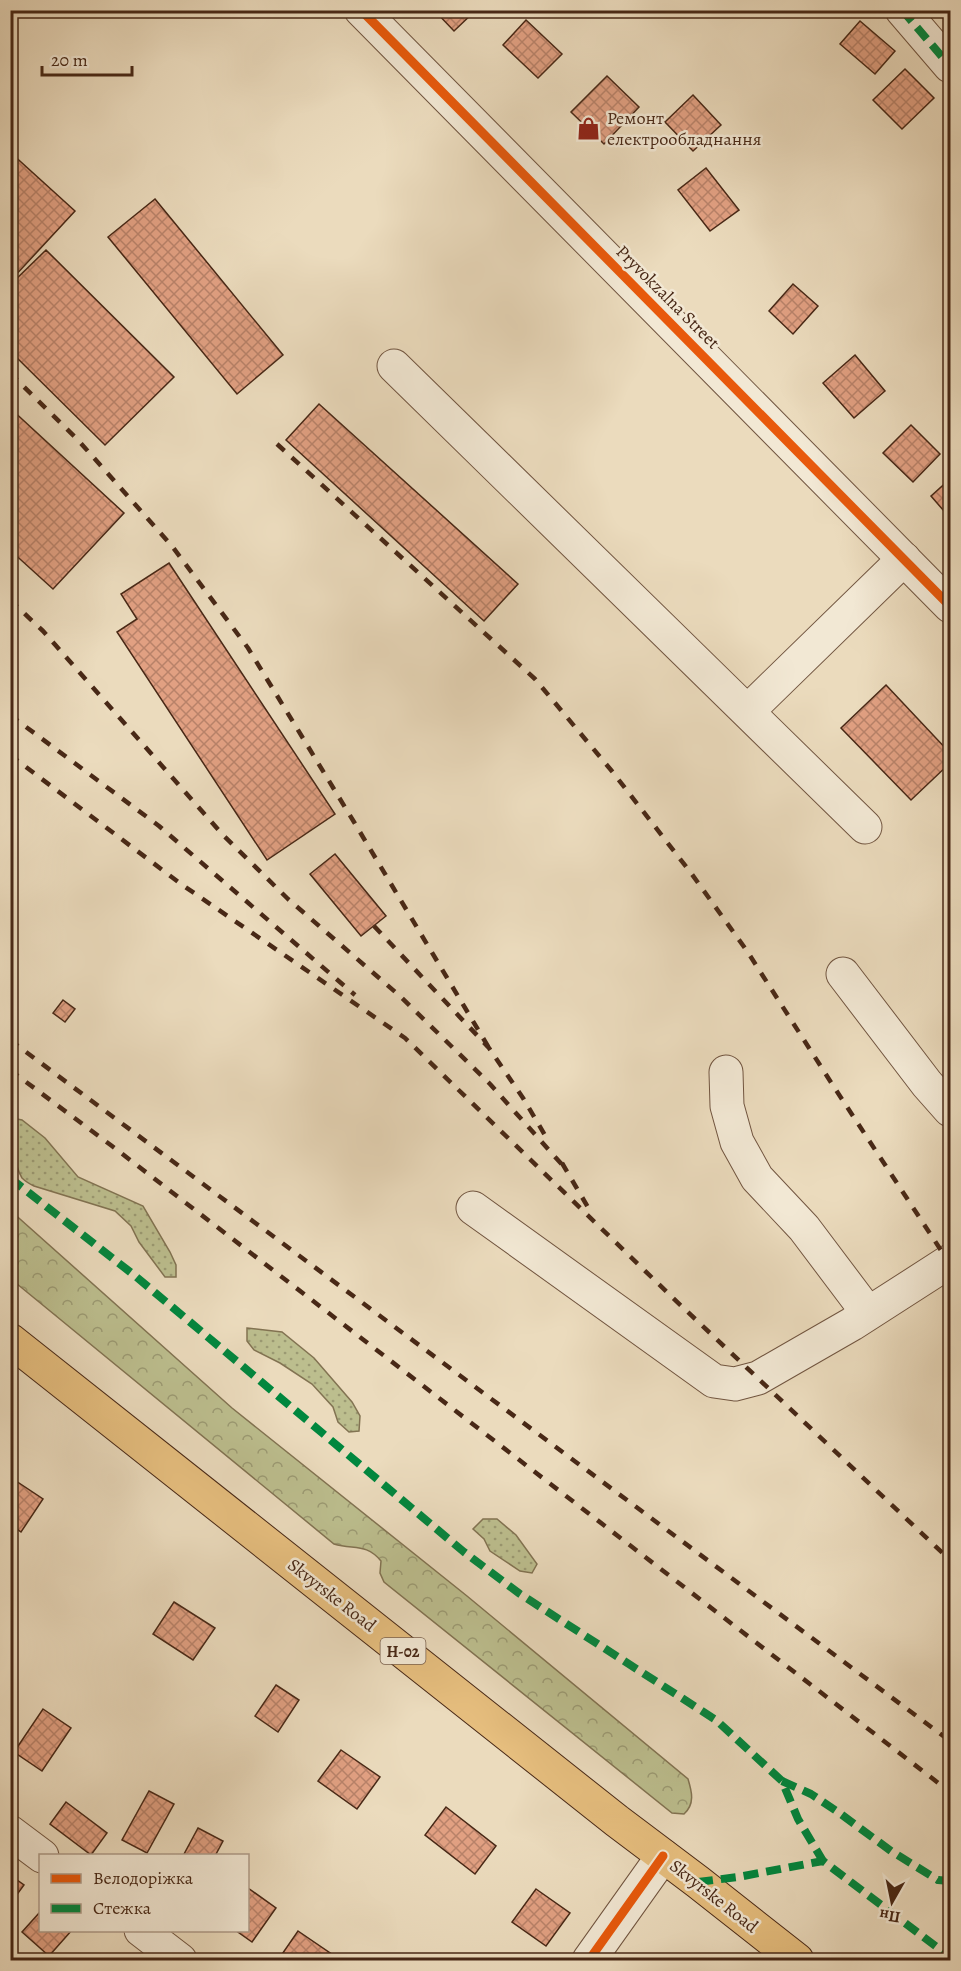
<svg xmlns="http://www.w3.org/2000/svg" width="961" height="1971" font-family="Alegreya,serif">
<style>
.grass{fill:url(#grass-dots);stroke:#827352;stroke-width:1.5}
.forest{fill:url(#forest-crowns);stroke:#827352;stroke-width:1.5}
.building{fill:url(#building-cross-hatch);stroke:#482816;stroke-width:1.5}
.lines{fill:none;stroke-linecap:round;stroke-linejoin:round}
.minor-casing{stroke:#715540;stroke-width:35}
.major-casing{stroke:#482816;stroke-width:35}
.minor{stroke:#f2e8d4;stroke-width:33}
.major{stroke:#e6be7e;stroke-width:33}
.rail{stroke:#482816;stroke-width:4.5;stroke-dasharray:10 10;stroke-linecap:butt}
.quiet{stroke:#00873e;stroke-width:8;stroke-dasharray:15 8;stroke-linecap:butt}
.cycleway-casing{stroke:#f2e8d4;stroke-width:13}
.cycleway{stroke:#e8590c;stroke-width:9}
.labels{text-anchor:middle;stroke-width:5;stroke-linejoin:round;paint-order:stroke}
.shield{fill:#f2e8d4;stroke:#7b624f;stroke-width:1.5}
.shield-label{font-size:16px;font-weight:bold;fill:#482816}
.poi-label{font-size:18px;fill:#482816;stroke:#f2e8d4;text-anchor:start}
.street-label{font-size:18px;fill:#482816;stroke:#f2e8d4}
</style>
<defs>
<pattern id="grass-dots" width="8" height="8" patternUnits="userSpaceOnUse" patternTransform="scale(1.5)"><rect width="8" height="8" fill="#bcbe8e"/><path d="M2 2h.1M6 6h.1" fill="none" stroke="#9b9a73" stroke-width="1.8" stroke-linecap="round"/></pattern>
<pattern id="forest-crowns" width="20" height="18" patternUnits="userSpaceOnUse" patternTransform="scale(1.5)"><rect width="20" height="18" fill="#bcbe8e"/><path d="M2 6a3 3 0 1 1 6 0M12 15a3 3 0 1 1 6 0" fill="none" stroke="#9b9a73"/></pattern>
<pattern id="building-cross-hatch" width="8" height="8" patternUnits="userSpaceOnUse" patternTransform="scale(1.5)"><rect width="8" height="8" fill="#e1a082"/><path d="M0 0l8 8M0 8l8-8" fill="none" stroke="#b88269"/></pattern>
</defs>
<rect width="100%" height="100%" fill="#ebdbbd"/>
<filter id="stains"><feTurbulence type="fractalNoise" baseFrequency=".00333" numOctaves="4"/><feColorMatrix values="0 0 0 0 .2 0 0 0 0 .09 0 0 0 0 .02 0 0 0 .5 -.17"/></filter>
<radialGradient id="worn" r=".72"><stop offset=".6" stop-color="#630" stop-opacity="0"/><stop offset="1" stop-color="#630" stop-opacity=".3"/></radialGradient>
<!-- grass -->
<g class="grass">
<path d="M 12,1118 L 22,1120 L 45,1138 L 78,1177 L 143,1206 L 170,1252 L 176,1265 L 176,1277 L 165,1277 L 139,1242 L 131,1226 L 115,1211 L 34,1186 C 30,1184 25,1181 22,1178 C 15,1167 8,1129 12,1118 Z"/>
<polygon points="247,1328 282,1332 314,1358 352,1402 360,1416 359,1431 349,1432 338,1422 333,1407 312,1384 280,1363 254,1350 247,1341"/>
<polygon points="483,1519 497,1519 516,1535 537,1564 532,1573 520,1571 490,1551 484,1539 473,1529"/>
</g>
<!-- forest -->
<path class="forest" d="M 11,1211 L 232,1408 L 467,1596 L 688,1779 C 692,1792 695,1804 684,1814 L 672,1813 L 384,1582 L 380,1573 L 381,1561 C 366,1543 354,1550 334,1544 L 11,1279 Z"/>
<!-- building -->
<g class="building">
<polygon points="434,10 476,10 454,31"/>
<polygon points="526,20 562,54 538,78 503,45"/>
<polygon points="860,21 895,51 875,74 840,44"/>
<polygon points="905,69 934,98 902,129 873,100"/>
<polygon points="607,76 639,107 604,144 571,112"/>
<polygon points="693,95 721,125 693,151 665,122"/>
<polygon points="10,152 75,211 13,278 10,277"/>
<polygon points="706,168 739,210 710,231 678,190"/>
<polygon points="155,199 283,355 237,394 108,237"/>
<polygon points="46,250 174,377 105,445 10,351 10,285"/>
<polygon points="793,284 818,306 793,334 769,311"/>
<polygon points="855,355 885,391 854,418 823,383"/>
<polygon points="319,404 518,584 484,621 286,440"/>
<polygon points="10,408 124,513 53,589 10,550"/>
<polygon points="911,425 940,454 913,482 883,453"/>
<polygon points="950,479 950,518 931,496"/>
<polygon points="169,563 335,814 267,860 117,632 137,619 121,594"/>
<polygon points="886,685 950,753 950,763 911,800 841,728"/>
<polygon points="335,854 386,916 361,936 310,874"/>
<polygon points="63,1000 75,1009 65,1022 53,1013"/>
<polygon points="10,1477 43,1499 21,1532 10,1524"/>
<polygon points="174,1602 215,1628 193,1660 153,1634"/>
<polygon points="276,1685 299,1700 278,1732 255,1716"/>
<polygon points="43,1709 71,1728 42,1771 14,1752"/>
<polygon points="341,1750 380,1777 357,1809 318,1781"/>
<polygon points="149,1791 174,1804 147,1853 122,1840"/>
<polygon points="66,1802 107,1833 91,1855 50,1824"/>
<polygon points="446,1807 496,1846 475,1874 425,1835"/>
<polygon points="198,1828 223,1841 215,1856 183,1856"/>
<polygon points="10,1875 24,1885 10,1904"/>
<polygon points="248,1888 276,1908 252,1942 235,1930 248,1930"/>
<polygon points="536,1889 570,1913 546,1946 512,1922"/>
<polygon points="40,1912 40,1930 72,1930 49,1956 22,1932"/>
<polygon points="298,1931 333,1955 329,1960 278,1960"/>
</g>
<g class="lines">
<defs>
<g id="minor">
<polyline points="361,10 950,606"/>
<polyline points="902,10 950,66"/>
<polyline points="394,366 865,827"/>
<polyline points="748,711 904,559"/>
<polyline points="843,974 927,1084 950,1110"/>
<polyline points="726,1072 727,1106 737,1142 757,1178 804,1228 868,1313"/>
<polyline points="473,1208 714,1381 735,1384 758,1378 852,1324 950,1261"/>
<polyline points="10,1832 42,1856"/>
<polyline points="141,1930 180,1960"/>
<polyline points="589,1960 663,1856"/>
</g>
<polyline id="major" points="10,1340 617,1821 698,1882 797,1960"/>
</defs>
<!-- minor casing -->
<use href="#minor" class="minor-casing"/>
<!-- major casing -->
<use href="#major" class="major-casing"/>
<!-- minor -->
<use href="#minor" class="minor"/>
<!-- major -->
<use href="#major" class="major"/>
<!-- rail -->
<g class="rail">
<polyline points="10,373 78,440 172,546 248,648 354,822 489,1048"/>
<polyline points="277,444 535,679 611,770 691,873 747,951 834,1087 950,1264"/>
<polyline points="10,600 43,631 223,835 288,899 401,997 490,1084 565,1168"/>
<polyline points="10,715 159,826 355,995"/>
<polyline points="10,755 181,884 405,1038 673,1298 950,1560"/>
<polyline points="374,926 489,1048 523,1098 549,1142"/>
<polyline points="10,1040 950,1741"/>
<polyline points="10,1070 112,1146 950,1792"/>
<polyline points="562,1163 589,1209"/>
</g>
<!-- quiet -->
<g class="quiet">
<polyline points="902,10 950,66"/>
<polyline points="10,1178 134,1275 464,1552 520,1594 716,1720 782,1781 798,1819 823,1861"/>
<polyline points="782,1781 811,1794 838,1812 891,1851 938,1880 950,1881"/>
<polyline points="698,1882 738,1877 823,1861 950,1957"/>
</g>
<defs>
<g id="cycleway">
<polyline points="361,10 950,606"/>
<polyline points="589,1960 663,1856"/>
</g>
</defs>
<!-- cycleway casing -->
<use href="#cycleway" class="cycleway-casing"/>
<!-- cycleway -->
<use href="#cycleway" class="cycleway"/>
</g>
<!-- icons -->
<defs>
<symbol id="shop-bare" viewBox="-9 -9 18 18"><path d="M-5-2.5h2.3a2.7 3.5 0 0 1 5.4 0H5L5.5 6h-11ZM-1.5-2.5h3a1.5 2.3 0 0 0-3 0Z" fill="#8f2418" stroke="#f2e8d4" stroke-width="2.5" paint-order="stroke"/></symbol>
</defs>
<g fill-rule="evenodd">
<use href="#shop-bare" x="572" y="112" width="33" height="33"/>
</g>
<g class="labels">
<!-- shield labels -->
<rect class="shield" x="380.5" y="1638" width="45" height="26" rx="4.5"/>
<g class="shield-label">
<text x="403" y="1657">Н-02</text>
</g>
<!-- poi labels -->
<g class="poi-label">
<text x="607" y="124">Ремонт<tspan x="607" dy="21">електрообладнання</tspan></text>
</g>
<!-- street labels -->
<g class="street-label">
<text transform="translate(668 297) rotate(45)" y="6">Pryvokzalna Street</text>
<text transform="translate(332 1595) rotate(38)" y="6">Skvyrske Road</text>
<text transform="translate(714 1896) rotate(38)" y="6">Skvyrske Road</text>
</g>
</g>
<!-- margin -->
<rect width="961" height="1971" fill="none" stroke="#ebdbbd" stroke-width="36"/>
<rect x="12" y="12" width="937" height="1947" fill="none" stroke="#482816" stroke-width="3"/>
<rect x="18" y="18" width="925" height="1935" fill="none" stroke="#482816" stroke-width="1.5"/>
<!-- legend -->
<rect x="39" y="1854" width="210" height="78" fill="#f2e8d4" stroke="#ae9b88" stroke-width="1.5"/>
<rect x="51" y="1874" width="30" height="9" fill="#e8590c" stroke="#ae9b88" stroke-width="1.5"/>
<text x="93" y="1884" font-size="18" fill="#482816">Велодоріжка</text>
<rect x="51" y="1904" width="30" height="9" fill="#00873e" stroke="#ae9b88" stroke-width="1.5"/>
<text x="93" y="1914" font-size="18" fill="#482816">Стежка</text>
<!-- north arrow -->
<g transform="translate(892 1902) rotate(189)" stroke="#f2e8d4" stroke-width="4.5" paint-order="stroke">
<path d="M0-4.5L10 22L0 15L-10 22Z" fill="#482816"/>
<text y="-9" font-size="16" font-weight="bold" text-anchor="middle" fill="#482816">Пн</text>
</g>
<!-- scale -->
<path d="M42 66v9h90v-9" fill="none" stroke="#482816" stroke-width="3"/>
<text x="51" y="66" font-size="18" fill="#482816" stroke="#f2e8d4" stroke-width="4.5" paint-order="stroke">20 m</text>
<rect width="100%" height="100%" filter="url(#stains)"/>
<rect width="100%" height="100%" fill="url(#worn)"/>
</svg>
